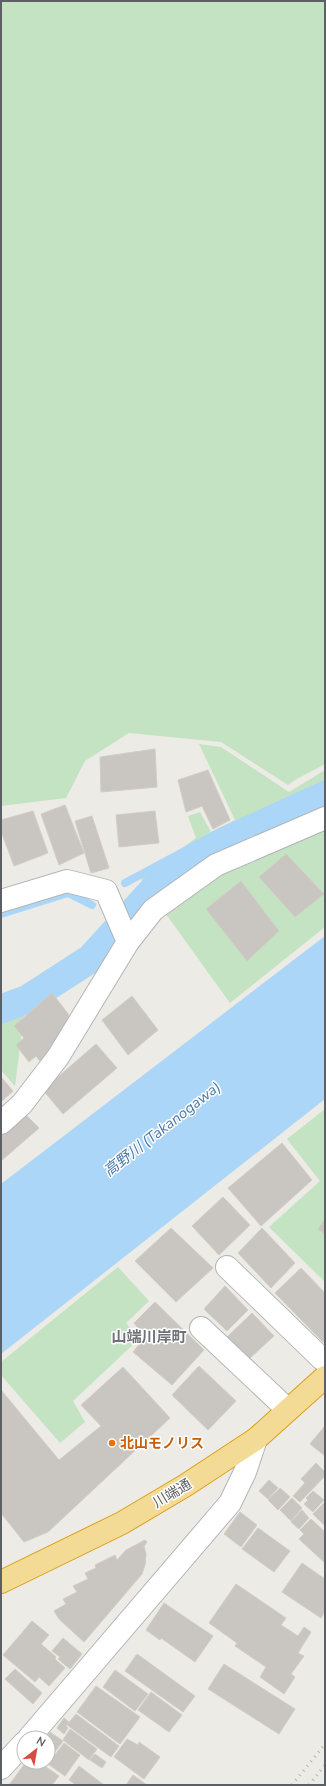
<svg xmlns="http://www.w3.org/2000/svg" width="326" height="1786" font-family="'Nunito Sans','Noto Sans JP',sans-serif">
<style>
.green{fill:#c4e3c3}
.water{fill:#abd6f7}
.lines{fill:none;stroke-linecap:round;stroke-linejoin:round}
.stream{stroke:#abd6f7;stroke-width:8}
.canal{stroke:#abd6f7;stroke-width:29}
.building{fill:#c9c6c2;stroke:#d2cdc3}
.minor-casing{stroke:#b2b5b8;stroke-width:24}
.highway-casing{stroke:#dd9d15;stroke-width:24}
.minor{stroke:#fff;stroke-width:22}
.highway{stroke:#f3db96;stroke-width:22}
.rail{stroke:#b3b4b4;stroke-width:3;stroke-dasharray:1 5;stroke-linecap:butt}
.food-dot{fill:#e8710a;stroke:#fff;stroke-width:1.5}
.labels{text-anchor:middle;stroke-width:3;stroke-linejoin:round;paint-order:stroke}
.food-label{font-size:14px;font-weight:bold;fill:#c56008;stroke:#fff;text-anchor:start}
.street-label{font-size:14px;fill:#5c6064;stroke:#fff}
.water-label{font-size:15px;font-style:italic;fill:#4a78a7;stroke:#fff}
.neighbourhood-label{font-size:15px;font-weight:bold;fill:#6e7276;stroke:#fff}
</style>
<rect width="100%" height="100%" fill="#edebe5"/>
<!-- green -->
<g class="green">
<polygon points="1,1 325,1 325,764 295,780 288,785 221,742 129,733 85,761 66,798 1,806"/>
<polygon points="199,744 221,747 289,792 325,770 325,927 230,1003 140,878 196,838 188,816 200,812 211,832 235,820"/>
<polygon points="25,1007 15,1086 1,1070 1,1018"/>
<polygon points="325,1109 325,1282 269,1227 320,1181 287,1139"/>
<polygon points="118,1267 149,1301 126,1323 139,1339 73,1401 85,1422 60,1443 1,1375 1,1362"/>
</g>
<!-- water -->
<polygon class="water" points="325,936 325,1099 1,1354 1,1184"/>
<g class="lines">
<!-- stream -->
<g class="stream">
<polyline points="125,883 220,832 325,784"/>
<polyline points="1,914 68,893 92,905"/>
</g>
<!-- canal -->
<polyline class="canal" points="1,1009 28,999 90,959 165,877 237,840 325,803"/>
</g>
<!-- building -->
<g class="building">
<polygon points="155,749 157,787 101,792 100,757"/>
<polygon points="208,770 230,820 213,829 202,806 186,812 178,780"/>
<polygon points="65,805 84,853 59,865 41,814"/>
<polygon points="33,811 48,853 14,866 1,831 1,820"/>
<polygon points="155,811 159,843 119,847 116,815"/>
<polygon points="92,816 109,868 91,873 75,821"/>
<polygon points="286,854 324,894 295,917 259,877"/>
<polygon points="241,881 279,931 247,961 206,909"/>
<polygon points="52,993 69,1015 62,1036 40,1061 36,1056 29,1062 16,1045 24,1038 14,1026"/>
<polygon points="132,996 158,1030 128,1055 102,1020"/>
<polygon points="96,1044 117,1068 63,1114 43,1090"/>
<polygon points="1,1077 13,1091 1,1102"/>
<polygon points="22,1111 39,1128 1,1161 1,1131"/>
<polygon points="282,1143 312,1180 261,1226 228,1188"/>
<polygon points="223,1197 250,1225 219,1255 192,1226"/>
<polygon points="325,1219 325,1234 318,1229"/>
<polygon points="171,1228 213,1268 176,1302 135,1261"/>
<polygon points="262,1228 295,1263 271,1288 238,1253"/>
<polygon points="301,1268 325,1293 325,1340 323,1342 275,1293"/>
<polygon points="225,1286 248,1310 227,1331 204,1309"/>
<polygon points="155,1302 204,1350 172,1385 133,1352 145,1337 134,1323"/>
<polygon points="252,1313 274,1336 249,1359 226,1338"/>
<polygon points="199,1366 236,1401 208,1430 172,1395"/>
<polygon points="123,1367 170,1418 48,1532 24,1542 1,1513 1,1390 59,1460 101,1426 81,1405"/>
<polygon points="324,1427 325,1428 325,1456 310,1444"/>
<polygon points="316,1463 325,1472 325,1476 300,1502 293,1496 305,1483 301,1479"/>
<polygon points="269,1480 278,1488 268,1499 259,1491"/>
<polygon points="280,1488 290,1497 278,1510 268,1500"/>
<polygon points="313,1491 324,1500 313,1512 304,1504 308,1500 306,1498"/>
<polygon points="292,1498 302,1508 291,1521 280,1510"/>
<polygon points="325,1502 325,1526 313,1514"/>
<polygon points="302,1510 309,1518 299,1529 291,1522"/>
<polygon points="240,1512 257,1525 241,1547 224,1534"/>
<polygon points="311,1519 325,1532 325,1563 299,1539 304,1534 300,1530"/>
<polygon points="258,1528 290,1551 274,1572 242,1549"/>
<polygon points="145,1540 147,1542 144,1546 146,1554 145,1565 142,1574 84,1642 59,1619 54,1611 66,1604 63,1599 77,1592 73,1586 88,1579 85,1573 96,1568 95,1565 115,1555 117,1560 126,1550"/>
<polygon points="302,1563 325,1579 325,1611 321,1618 282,1592"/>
<polygon points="236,1584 286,1618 281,1625 298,1636 304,1627 311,1632 298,1653 304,1656 291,1674 295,1677 284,1694 260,1677 266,1667 235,1646 237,1643 209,1623"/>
<polygon points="164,1603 213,1636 195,1662 161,1638 160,1640 146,1630"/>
<polygon points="32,1621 49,1635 41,1644 56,1657 55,1659 65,1668 49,1686 39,1677 35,1682 3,1655"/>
<polygon points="63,1638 82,1654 70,1669 58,1659 60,1657 52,1651"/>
<polygon points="137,1654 195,1696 183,1712 125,1671"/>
<polygon points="224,1664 295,1709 279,1734 208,1689"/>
<polygon points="15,1669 42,1693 33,1704 5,1679"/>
<polygon points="115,1670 148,1694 135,1711 103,1687"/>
<polygon points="96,1686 140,1717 120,1744 77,1712"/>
<polygon points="151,1692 182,1715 169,1732 138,1710"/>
<polygon points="76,1714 119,1746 111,1757 67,1725"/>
<polygon points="64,1718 69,1722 66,1726 68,1728 64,1734 57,1728"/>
<polygon points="70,1729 97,1749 89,1760 63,1740"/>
<polygon points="50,1732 63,1741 51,1757 48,1755 48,1738 46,1738"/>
<polygon points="127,1739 138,1745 139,1742 160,1757 144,1779 114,1757"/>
<polygon points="64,1743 80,1755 65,1776 48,1764"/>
<polygon points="95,1754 106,1762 102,1768 90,1760"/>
<polygon points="26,1762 39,1762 59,1776 52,1785 9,1785"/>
<polygon points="79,1766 104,1785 76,1785 69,1780"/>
<polygon points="133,1775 147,1785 126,1785"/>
</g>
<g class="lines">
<defs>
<g id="minor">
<polyline points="1,901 67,881 106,891 128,942"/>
<polyline points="1,1123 22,1104 58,1057 128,942 153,910 216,865 325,818"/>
<polyline points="227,1267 322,1359 325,1359"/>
<polyline points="201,1328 288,1410"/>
<polyline points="29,1738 230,1503 245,1472 256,1439"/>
<polyline points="1,1768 24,1743"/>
</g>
<polyline id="highway" points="1,1582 122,1523 186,1485 256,1439 325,1377"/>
</defs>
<!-- minor casing -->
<use href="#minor" class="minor-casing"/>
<!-- highway casing -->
<use href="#highway" class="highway-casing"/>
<!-- minor -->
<use href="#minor" class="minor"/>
<!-- highway -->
<use href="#highway" class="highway"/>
<!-- rail -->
<g class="rail">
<polyline points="292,1785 325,1744"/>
<polyline points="309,1785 325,1765"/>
</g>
</g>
<!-- markers -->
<circle class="food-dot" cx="112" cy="1443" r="4"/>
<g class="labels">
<!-- food labels -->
<g class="food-label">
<text x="120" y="1448">北山モノリス</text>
</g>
<!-- street labels -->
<g class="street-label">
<text transform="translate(172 1493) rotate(-31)" y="5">川端通</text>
</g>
<!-- water labels -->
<g class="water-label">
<text transform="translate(162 1129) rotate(-38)" y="5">高野川 (Takanogawa)</text>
</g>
<!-- neighbourhood labels -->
<g class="neighbourhood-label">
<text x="149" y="1342">山端川岸町</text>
</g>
</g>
<!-- border -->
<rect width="326" height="1786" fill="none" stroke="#5c6064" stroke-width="4"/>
<!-- north arrow -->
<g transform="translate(36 1750) rotate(31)"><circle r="19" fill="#ffffff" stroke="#bebfc1"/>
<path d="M0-3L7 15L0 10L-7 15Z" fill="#d94a3f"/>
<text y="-6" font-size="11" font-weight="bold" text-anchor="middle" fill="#5c6064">N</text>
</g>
</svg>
